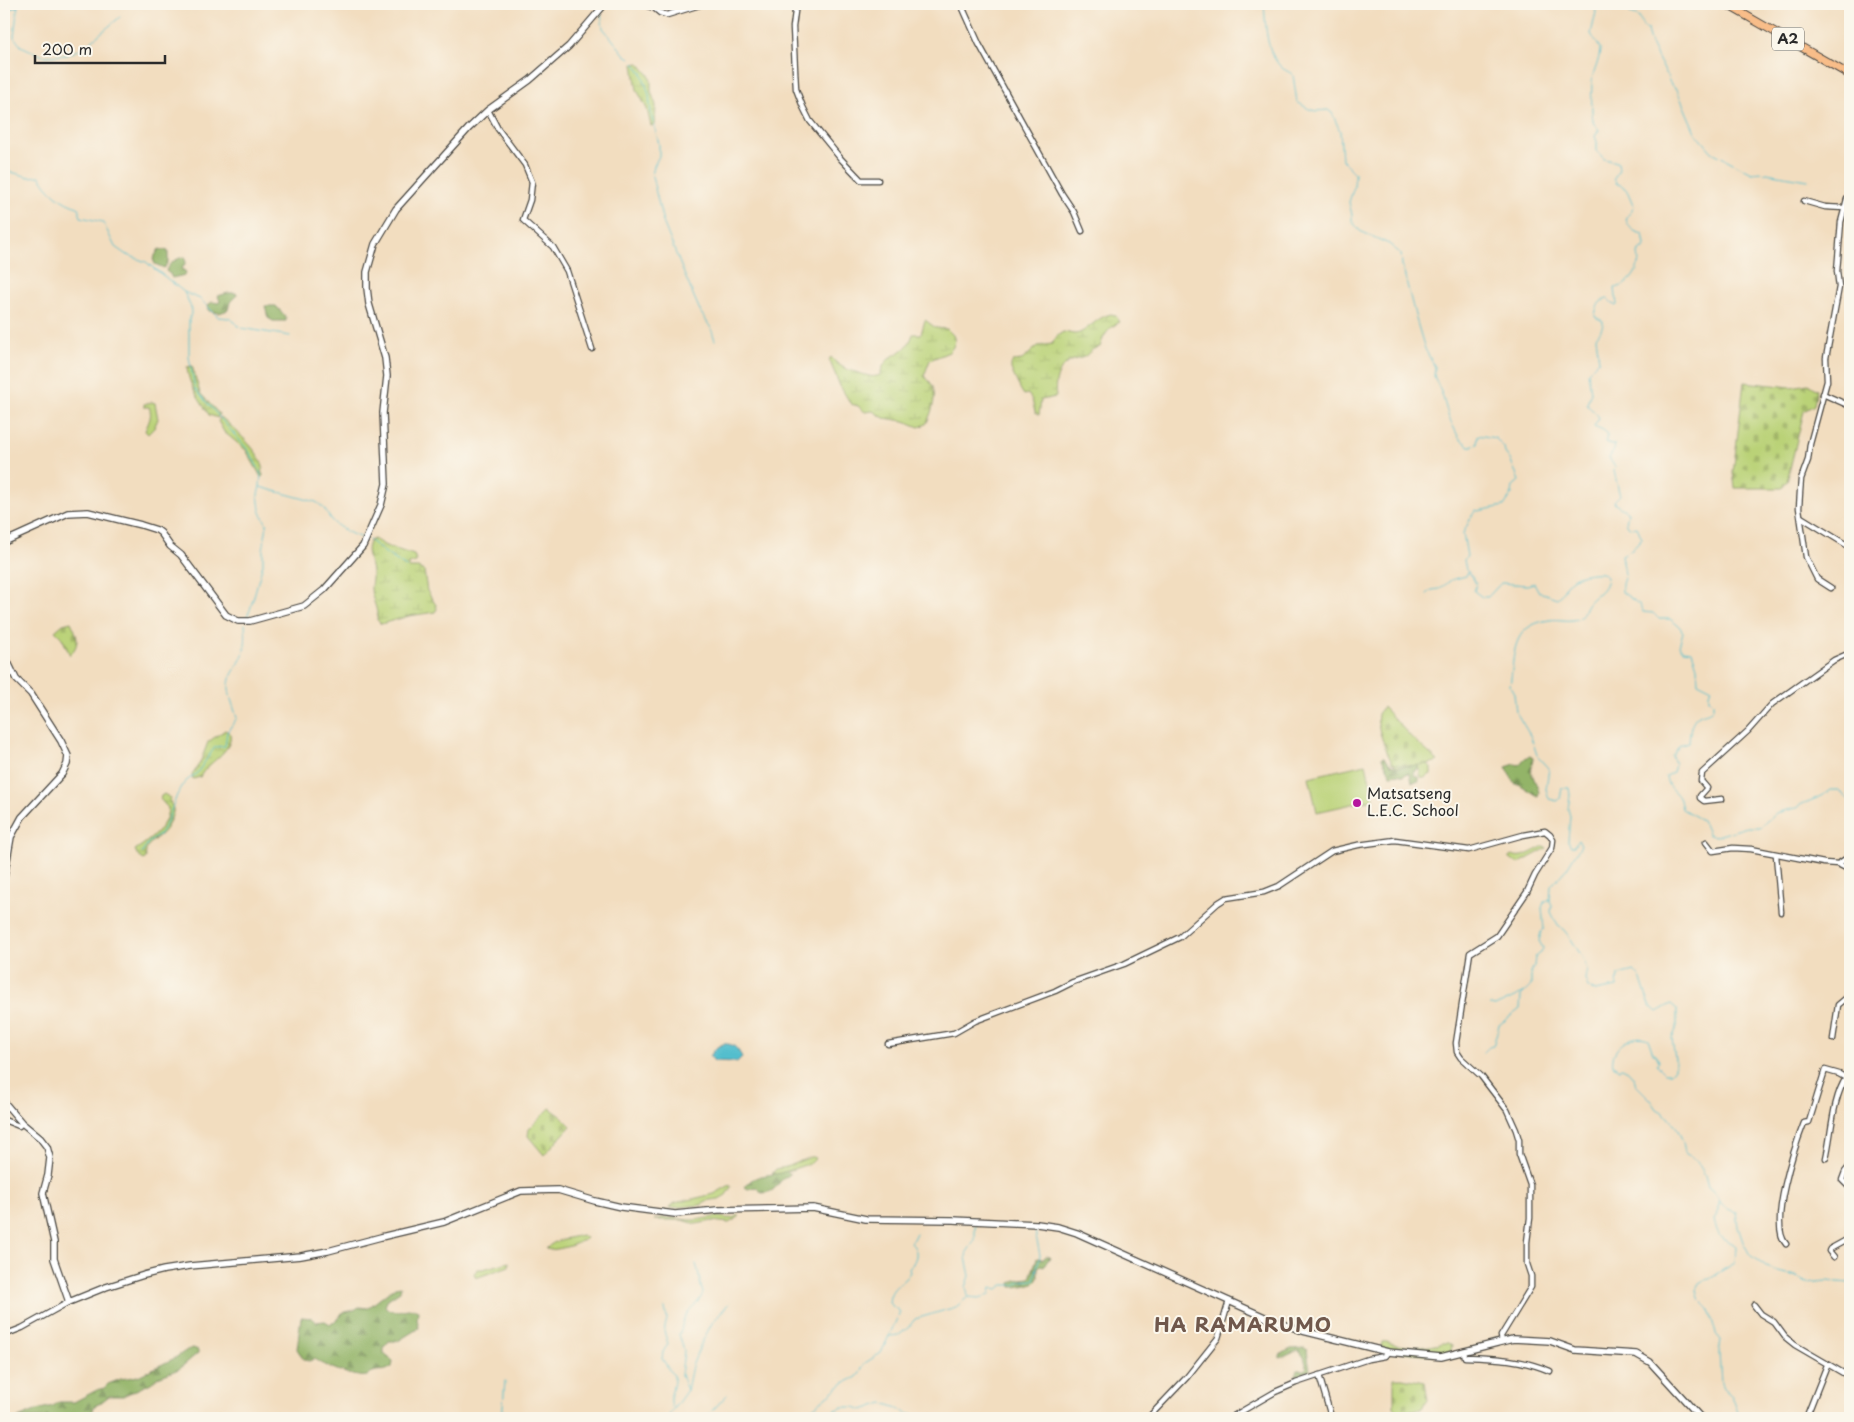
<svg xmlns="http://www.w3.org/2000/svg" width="1854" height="1422" font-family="'Playpen Sans',sans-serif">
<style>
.grass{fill:#bad277;stroke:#727e51}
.forest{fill:url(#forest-firs);stroke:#5f704a}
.wetland{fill:url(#wetland-marsh);stroke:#727e51}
.cemetery{fill:url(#cemetery-stones);stroke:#727e51}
.water{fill:#52becd;stroke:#3e747c}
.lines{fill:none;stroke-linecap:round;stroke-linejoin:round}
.stream{stroke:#52becd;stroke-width:1}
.river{stroke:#52becd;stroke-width:8}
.minor-casing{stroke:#494641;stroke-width:7}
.tertiary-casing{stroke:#494641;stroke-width:8}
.primary-casing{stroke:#494641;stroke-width:9}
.minor{stroke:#fff;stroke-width:4.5}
.tertiary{stroke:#fff;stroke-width:5.5}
.primary{stroke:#f8bd89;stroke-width:7}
.poi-dot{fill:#b5179e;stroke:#fbf7ec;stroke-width:2}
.labels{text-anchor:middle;stroke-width:4;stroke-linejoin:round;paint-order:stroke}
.shield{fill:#fbf7ec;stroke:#696865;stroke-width:1}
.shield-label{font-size:14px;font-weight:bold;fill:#2b2b2b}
.poi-label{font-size:15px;fill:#2b2b2b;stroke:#fbf7ec;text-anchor:start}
.district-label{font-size:20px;font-weight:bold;letter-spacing:1px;fill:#70584c;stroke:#fbf7ec}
</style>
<defs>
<pattern id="forest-firs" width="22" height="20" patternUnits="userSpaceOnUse" patternTransform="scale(1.25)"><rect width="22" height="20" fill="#93b468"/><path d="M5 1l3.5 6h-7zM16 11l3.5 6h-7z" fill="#789356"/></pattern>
<pattern id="wetland-marsh" width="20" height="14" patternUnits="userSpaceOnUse" patternTransform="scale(1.25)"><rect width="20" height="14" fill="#bad277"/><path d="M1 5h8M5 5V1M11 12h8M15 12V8" fill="none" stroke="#a0b467"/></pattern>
<pattern id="cemetery-stones" width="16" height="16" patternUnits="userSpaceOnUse" patternTransform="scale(1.25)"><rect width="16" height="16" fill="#bad277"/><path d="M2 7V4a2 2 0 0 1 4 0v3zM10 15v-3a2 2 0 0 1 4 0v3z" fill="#a0b467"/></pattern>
</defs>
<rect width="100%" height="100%" fill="#fbf7ec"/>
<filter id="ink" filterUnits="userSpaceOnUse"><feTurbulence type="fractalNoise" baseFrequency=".02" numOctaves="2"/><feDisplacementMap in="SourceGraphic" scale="10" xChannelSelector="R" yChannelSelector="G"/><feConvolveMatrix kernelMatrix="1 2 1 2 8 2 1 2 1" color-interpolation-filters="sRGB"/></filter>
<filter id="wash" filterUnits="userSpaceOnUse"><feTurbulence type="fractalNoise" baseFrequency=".0096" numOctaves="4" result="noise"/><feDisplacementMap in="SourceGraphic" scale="20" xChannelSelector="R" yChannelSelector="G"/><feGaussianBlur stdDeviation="1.12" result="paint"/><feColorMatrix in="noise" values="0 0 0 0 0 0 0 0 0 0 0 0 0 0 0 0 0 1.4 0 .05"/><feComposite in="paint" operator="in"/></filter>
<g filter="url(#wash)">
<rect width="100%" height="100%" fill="#f2ddbf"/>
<!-- grass -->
<g class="grass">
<path d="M 152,402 L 155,403 L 158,419 L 154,428 L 148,434 L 145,431 C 148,423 153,416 149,407 L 144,407 L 144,404 Z"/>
<polygon points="1396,763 1428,764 1431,767 1431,774 1424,778 1421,777 1418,766 1397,767 1394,765"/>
<polygon points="1366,764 1374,799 1317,812 1309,777"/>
<path d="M 1544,846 L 1547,848 L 1518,864 L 1509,857 L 1513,855 C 1521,860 1535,850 1544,846 Z"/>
<polygon points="810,1157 814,1157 815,1159 811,1163 779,1174 772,1174 776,1169 786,1167"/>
<polygon points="730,1185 731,1187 726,1195 719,1199 710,1200 701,1205 669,1208 675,1203 714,1194"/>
<path d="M 738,1215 L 739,1217 L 729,1223 L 712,1221 L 696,1224 L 683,1220 L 654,1220 C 667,1215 680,1220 693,1220 C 701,1220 713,1216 720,1217 C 728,1218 731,1220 738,1215 Z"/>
<path d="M 582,1235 L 586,1238 C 580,1244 554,1252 546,1249 C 554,1239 570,1238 582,1235 Z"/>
<polygon points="509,1262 509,1266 476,1278 474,1273 478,1269 483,1269"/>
<path d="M 1382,1342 C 1388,1341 1391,1344 1398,1345 C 1412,1347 1429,1348 1443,1343 L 1448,1343 L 1452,1346 L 1451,1351 C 1435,1358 1398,1352 1381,1347 Z"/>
</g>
<!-- forest -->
<g class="forest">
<polygon points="159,249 168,251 168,262 164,268 155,264 153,259"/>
<path d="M 184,257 L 186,262 L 182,269 L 186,272 L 185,275 L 172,278 L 170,274 L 166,271 C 168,264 177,258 184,257 Z"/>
<polygon points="228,293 236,293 237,295 230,302 228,310 219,313 209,311 208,305 212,302 219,303 220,301 218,296"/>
<polygon points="265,306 276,306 286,317 286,321 273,321 268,318"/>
<polygon points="1383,756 1391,765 1397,767 1417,765 1418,769 1414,771 1414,775 1419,777 1419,781 1412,782 1410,774 1408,773 1403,776 1399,774 1391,775 1382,758"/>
<polygon points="1530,756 1533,758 1531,771 1539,792 1538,796 1519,784 1515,784 1506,767 1515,764 1519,765 1525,758"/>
<path d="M 786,1171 L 790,1174 C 787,1177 782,1179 780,1182 C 773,1190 773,1192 762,1193 L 756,1187 L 748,1189 L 745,1187 C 754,1172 772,1177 786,1171 Z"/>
<path d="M 1046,1256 L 1050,1257 L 1044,1266 L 1041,1265 L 1038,1268 C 1037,1271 1039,1278 1037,1280 C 1034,1285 1018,1287 1012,1287 L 1011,1283 C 1017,1278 1023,1279 1030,1278 L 1037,1258 L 1043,1259 Z"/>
<path d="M 401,1286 L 400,1291 L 388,1299 L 385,1306 C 394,1318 407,1304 418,1311 L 417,1319 L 419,1328 L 398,1341 L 389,1341 L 384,1347 L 384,1354 L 393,1361 L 392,1367 C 383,1373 381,1369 373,1372 C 371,1372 369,1375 367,1376 C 356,1379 323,1365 314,1359 L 309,1361 L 304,1360 L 297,1349 L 301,1317 L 312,1318 L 316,1322 L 325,1321 L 330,1324 L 337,1321 L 342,1313 L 354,1310 L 359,1307 L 368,1308 L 395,1287 Z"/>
<polygon points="193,1348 198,1350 198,1353 179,1369 158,1377 151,1383 123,1396 109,1396 99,1404 94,1406 93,1411 65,1418 18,1418 40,1409 53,1406 59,1402 74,1402 97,1390 104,1388 108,1384 121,1379 138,1376 175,1358 187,1350"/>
<path d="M 1305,1348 L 1307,1350 L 1310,1370 L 1296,1376 L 1295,1375 L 1297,1370 L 1305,1370 L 1307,1368 L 1304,1357 L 1299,1351 C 1291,1352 1287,1357 1280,1358 L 1280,1355 L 1291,1349 Z"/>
</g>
<!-- wetland -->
<g class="wetland">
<polygon points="639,63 649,75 651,81 651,92 656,105 655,125 651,126 647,109 637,90 633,64"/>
<path d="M 1111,314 L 1115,315 L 1120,322 C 1109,327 1103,336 1100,347 C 1090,349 1091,352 1084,357 C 1080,359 1073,359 1069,362 C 1057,368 1054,385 1056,397 L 1041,400 L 1039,415 L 1035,412 L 1032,400 L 1028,394 L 1024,395 C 1021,392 1012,372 1011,369 C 1011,364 1011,364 1013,361 L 1022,360 L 1038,346 L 1052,344 L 1057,336 L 1063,332 C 1067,332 1071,334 1075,334 C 1085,334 1096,317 1111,314 Z"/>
<path d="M 925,320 L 936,328 L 947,329 L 953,335 L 955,341 L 953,347 L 949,352 L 930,360 L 924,376 C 926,378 930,381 932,385 C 938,395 931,415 926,424 L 919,427 L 904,421 L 884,418 L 873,411 L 865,412 L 858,406 L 851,404 L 840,386 L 829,359 L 831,357 C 840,368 848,370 862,374 C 870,376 872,378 880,375 C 887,348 905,360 913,334 L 921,334 Z"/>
<path d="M 192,366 L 200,393 L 219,414 L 218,418 L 209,415 C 200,400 188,385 187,367 Z"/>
<path d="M 221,417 C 232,427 261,452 263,467 C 263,470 262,473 263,476 L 261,477 L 246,450 L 224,432 L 218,421 Z"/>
<path d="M 374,539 L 386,546 L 414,555 L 416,559 L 416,562 L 409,564 L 409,568 L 418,568 L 424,571 L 427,591 L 436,605 L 437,609 L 435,612 L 409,616 L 381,624 L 377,620 C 379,609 371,599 371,588 C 371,582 373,578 372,572 C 371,561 363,551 370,541 Z"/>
<path d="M 225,730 L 230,733 C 234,752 207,762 200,777 L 193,779 L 192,774 L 200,763 L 208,742 Z"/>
<path d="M 164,794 L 171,798 C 169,803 172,804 173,809 C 174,813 170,820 168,824 C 162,840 143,840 146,858 L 144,860 L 138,856 L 135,850 C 150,840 167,828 168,808 L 160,799 L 161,796 Z"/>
</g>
<!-- cemetery -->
<g class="cemetery">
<polygon points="1744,382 1791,387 1808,384 1817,390 1814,405 1804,411 1787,481 1782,488 1735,488 1733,473"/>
<path d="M 71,622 C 77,635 81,643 70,655 L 62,638 L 55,631 L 63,624 Z"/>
<path d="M 1383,707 L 1413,739 L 1438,761 C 1425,766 1405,767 1392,763 C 1387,752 1375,726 1378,714 C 1379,712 1382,709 1383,707 Z"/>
<polygon points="550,1108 561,1116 571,1126 544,1155 528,1136 529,1129"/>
<polygon points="1394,1378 1403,1378 1425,1382 1428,1400 1422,1408 1399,1413 1394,1407"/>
</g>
<!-- water -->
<path class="water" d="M 723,1044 C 734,1043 737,1048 742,1057 L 737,1062 L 714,1061 L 710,1056 L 717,1047 Z"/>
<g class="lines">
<!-- stream -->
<g class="stream">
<polyline points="18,4 14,37 21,46 43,56 67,55 83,48 120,17"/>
<polyline points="597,4 600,7"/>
<path d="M 1264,4 C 1266,25 1265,49 1280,66 C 1283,70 1289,71 1293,75 L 1297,102 L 1309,109 L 1316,111 L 1328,110 L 1332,113 L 1340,131 L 1342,160 L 1355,173 L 1354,187 L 1349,202 L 1352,215 L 1352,221 L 1360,231 L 1389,244 L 1401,254 L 1402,265 L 1416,319 L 1425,349 L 1435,367 L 1434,376 L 1442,394 L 1449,418 L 1459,438 L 1469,446 L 1473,446 L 1477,444 L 1478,435 L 1495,438 L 1504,447 L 1505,453 L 1511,461 L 1519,481 L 1513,486 L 1512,494 L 1504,506 L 1478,511 L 1476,510 C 1470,517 1468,525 1463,533 L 1467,556 L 1464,560 L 1466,570 L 1472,576 L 1476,584 L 1474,591 L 1482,597 L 1488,597 L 1501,583 L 1527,585 L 1534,583 L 1539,592 L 1557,598 C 1563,594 1563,590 1566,585 C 1574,574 1591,572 1603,573 L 1607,577 C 1606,591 1596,593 1588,603 C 1584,608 1584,613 1580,618 C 1566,623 1562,618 1549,620 C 1510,626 1515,654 1510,686 L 1514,693 L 1516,712 L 1531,737 L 1537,755 L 1549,768 L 1546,789 L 1549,799 L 1557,801 L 1560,799 L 1562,788 L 1569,788 L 1570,795 L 1568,809 L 1570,816 L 1568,841 L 1571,846 L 1574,846 L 1578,840 L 1581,845 L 1567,868 L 1551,886 L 1550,901 L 1552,905 L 1551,912 L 1558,926 L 1563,929 L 1571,939 L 1584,960 L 1587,970 L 1585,979 L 1588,987 L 1595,991 L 1617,987 L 1618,975 L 1634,971 C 1646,979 1643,1003 1657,1012 L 1671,1004 L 1677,1009 L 1677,1027 L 1672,1039 L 1675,1059 L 1675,1068 L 1671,1073 L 1665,1073 L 1657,1065 L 1659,1061 L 1656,1055 L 1653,1053 L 1648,1039 C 1633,1032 1609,1048 1613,1065 L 1619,1069 L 1622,1068 L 1628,1071 L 1634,1078 L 1636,1085 L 1651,1100 L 1657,1109 L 1664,1113 L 1677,1128 L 1683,1142 L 1685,1153 L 1697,1161 L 1705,1175 L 1708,1187 C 1721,1196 1717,1207 1736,1212 L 1738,1227 L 1743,1242 L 1750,1255 L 1766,1267 L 1774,1271 L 1795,1276 L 1807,1283 L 1827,1281 L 1850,1283"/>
<path d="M 1593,4 L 1596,12 L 1591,34 L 1600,48 C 1600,57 1596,67 1593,75 C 1591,82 1591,117 1594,124 C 1596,126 1598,128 1599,130 L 1595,136 L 1597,142 L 1597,151 L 1604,159 L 1614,161 L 1618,163 L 1619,169 L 1614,179 L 1617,184 C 1628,185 1629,198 1634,206 L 1626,219 C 1629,229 1634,232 1643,234 L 1645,245 L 1644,249 L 1640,250 L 1638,254 C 1642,269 1629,286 1615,288 L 1617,305 L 1615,306 L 1608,299 C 1598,300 1596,308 1595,317 L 1603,321 C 1603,328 1600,332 1596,337 L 1599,361 L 1588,372 L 1591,392 L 1587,404 C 1590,410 1596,411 1599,418 L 1594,426 L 1603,430 L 1608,434 L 1605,442 L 1615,445 L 1614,450 L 1609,458 L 1615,467 L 1614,471 L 1619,492 L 1620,495 L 1614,501 L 1615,504 L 1628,512 L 1626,523 L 1628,526 L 1632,528 L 1637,527 L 1642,538 L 1631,550 L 1622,555 L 1625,575 L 1622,584 L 1622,592 L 1640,605 L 1643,612 L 1653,613 L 1659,619 L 1670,619 L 1679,626 L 1683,632 L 1679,646 L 1684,650 L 1692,651 L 1697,667 L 1698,682 L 1712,689 L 1709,693 L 1709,699 L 1713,703 L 1713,708 C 1709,713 1704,712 1699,715 C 1690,720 1690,733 1689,742 L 1680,745 L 1672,756 L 1675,764 L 1673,773 L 1666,776 C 1667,790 1677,791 1680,800 C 1681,803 1681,806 1682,809 L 1702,820 L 1709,835 L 1717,836 L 1747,827 L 1760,827 L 1776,813 L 1796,808 L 1802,804 L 1822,796 L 1830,790 L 1839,790 L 1848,799 L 1850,798"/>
<path d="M 1622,4 L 1631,14 L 1639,17 L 1643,27 L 1647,29 C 1648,43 1660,61 1666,74 C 1668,77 1669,82 1671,85 C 1673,87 1675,88 1677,90 L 1695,132 L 1712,152 L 1752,173 L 1761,172 L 1808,180"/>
<polyline points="601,13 603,28 625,55 630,58"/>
<polyline points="634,63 642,73 649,95 651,114 659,144 659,156 654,166 652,176 663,222 685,276 701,313 711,328 715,340"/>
<path d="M 4,170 L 29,177 L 40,176 C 47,190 62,203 78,207 L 81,217 L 103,222 L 115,247 L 125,254 L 146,262 L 184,292 L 200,299 L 218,317 L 229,318 L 241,328 L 290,336"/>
<path d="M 184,292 L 192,310 L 189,320 L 189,357 L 195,389 L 248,450 L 261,473 L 260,487 L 316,502 C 325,507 326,513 332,521 C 338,527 356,538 365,538"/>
<polyline points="369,540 384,552 406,567"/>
<polyline points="1427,594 1432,590 1440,589 1451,580 1466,576 1468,572"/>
<polyline points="246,618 250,610 263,564 263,550 267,525 260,510 258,494 260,487"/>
<path d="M 142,853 L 148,843 L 159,835 L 166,824 L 177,795 L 185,782 L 197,773 L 215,747 L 225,746 L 227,732 L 237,718 C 234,707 226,691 230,679 C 233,671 240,663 243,655 C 246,646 246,634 245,624"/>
<polyline points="1490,1005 1495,1006 1525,992"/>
<polyline points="1484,1052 1489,1047 1493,1046 1499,1025 1520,1009 1521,996 1531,986 1531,972 1534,966 1535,957 1541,953 1543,948 1539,941 1541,932 1544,929 1542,908 1544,902 1550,899"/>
<path d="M 1719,1202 L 1719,1211 L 1714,1219 C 1716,1227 1717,1235 1724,1239 C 1729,1242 1732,1242 1736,1246 L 1735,1263 L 1699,1284 L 1696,1290 L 1698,1298 L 1709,1309 L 1716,1334 L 1721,1340 L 1719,1353 L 1721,1383 L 1723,1388 L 1732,1396 L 1740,1418"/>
<polyline points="968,1296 966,1287 970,1276 966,1257 967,1252 975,1240 975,1226"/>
<path d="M 665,1308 L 667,1319 L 664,1331 L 668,1344 L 663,1352 L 662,1359 C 667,1364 668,1372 674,1375 C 675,1389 668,1392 672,1407"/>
<path d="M 889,1336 L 900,1312 L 889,1303 C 890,1285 902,1286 910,1272 L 909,1269 C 916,1260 920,1252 911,1243 L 916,1233"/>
<path d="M 687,1390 L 681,1375 L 684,1351 L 679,1334 C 683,1329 681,1325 684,1319 C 688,1308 699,1305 703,1293 C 699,1283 700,1274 696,1264"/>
<polyline points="807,1412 820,1417 843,1407 854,1407 863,1410 883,1403 898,1408 908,1414 931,1418"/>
<polyline points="502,1418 505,1381"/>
<polyline points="667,1418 687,1390 692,1366 701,1344 712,1323 730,1302"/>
<polyline points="700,1418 708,1415 727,1395"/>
<polyline points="800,1418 844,1383 857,1377 865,1363 881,1353 889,1336 899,1335 908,1328 915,1319 956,1307 968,1297 979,1298 990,1295 991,1287 998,1289 1003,1285 1015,1285 1020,1281 1034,1280 1040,1255 1035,1231"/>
</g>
<!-- river -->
<polyline class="river" points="4,6 15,4"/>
</g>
</g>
<g filter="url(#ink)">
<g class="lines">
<defs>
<g id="minor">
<polyline points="641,4 654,8 660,13 667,15 703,4"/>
<polyline points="796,4 793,27 795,70 796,89 803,107 810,121 841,159 861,180 878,180"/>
<polyline points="961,4 979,44 1062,194 1074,212 1082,231"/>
<polyline points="488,110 498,129 525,165 532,182 530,200 523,220 553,247 567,271 592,349"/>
<polyline points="1804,201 1825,207 1844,208"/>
<polyline points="1823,394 1850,406"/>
<polyline points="1801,517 1850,547"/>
<polyline points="1831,588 1817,579 1806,557 1799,508 1800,492 1801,479 1808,460 1810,444 1827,381 1826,358 1839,287 1837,271 1841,222 1847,199 1850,200"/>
<polyline points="1722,799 1704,801 1700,798 1700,796 1707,788 1701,781 1702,773 1748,731 1772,704 1834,660 1850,653"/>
<polyline points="1706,842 1713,851 1733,848 1751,849 1824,863 1838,864 1850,856"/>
<polyline points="1776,855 1781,912"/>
<polyline points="1838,864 1850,870"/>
<polyline points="1833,1039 1838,1005 1850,995"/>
<polyline points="888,1044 954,1033 975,1021 1055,991 1073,982 1124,964 1180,937 1218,903 1226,898 1264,892 1279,886 1332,851 1358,845 1395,840 1469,850 1523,835 1545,831 1550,835 1553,840 1552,848 1535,875 1527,892 1497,936 1470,953 1456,1043 1457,1052 1461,1058 1481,1076 1507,1110 1516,1130 1519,1140 1519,1154 1530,1185 1530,1218 1527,1242 1527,1264 1531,1276 1531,1287 1501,1336 1502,1342"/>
<polyline points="4,1120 19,1126 22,1123"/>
<polyline points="1850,1166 1845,1172 1842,1180 1850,1188"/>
<path d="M 1786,1244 C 1768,1225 1795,1146 1804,1123 L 1809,1122 L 1825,1070 L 1839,1074 L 1846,1078 C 1832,1100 1832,1133 1826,1158"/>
<polyline points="1834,1257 1829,1251 1830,1249 1850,1238"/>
<polyline points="1754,1305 1761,1314 1774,1322 1785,1337 1795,1345 1850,1377"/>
<polyline points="4,1335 22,1328 69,1302"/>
<path d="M 1464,1351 L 1465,1357 C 1495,1358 1522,1359 1550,1371"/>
<polyline points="1319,1375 1330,1413 1329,1416 1323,1418"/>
<polyline points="1148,1418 1187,1377 1218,1338 1229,1301"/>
<polyline points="1230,1418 1275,1392 1296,1383 1368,1359 1385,1356 1388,1352"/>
<polyline points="1806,1418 1827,1365"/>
</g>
<g id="tertiary">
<polyline points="4,542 68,513 88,512 141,525 157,530 161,533 170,546 181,555 226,615 238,621 250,621 304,606 324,590 363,546 381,505 386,484 383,413 387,376 385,358 369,304 367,288 367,272 375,244 396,209 469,128 488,110 530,80 569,46 605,4"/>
<polyline points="4,654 16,679 31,694 61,741 68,756 67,764 62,774 22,817 11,837 4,877"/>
<polyline points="4,1102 22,1123 40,1138 47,1147 50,1158 48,1175 43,1193 54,1242 54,1259 69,1302 106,1287 144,1275 164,1270 190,1266 301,1256 328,1251 381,1237 444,1222 521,1191 558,1190 595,1201 621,1207 675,1214 718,1210 813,1208 866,1219 953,1220 1037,1224 1058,1227 1077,1233 1269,1319 1303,1331 1388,1352 1441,1357 1513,1339 1550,1341 1575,1350 1636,1354 1650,1362 1701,1418"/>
</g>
<polyline id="primary" points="1726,4 1850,75"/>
</defs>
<!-- minor casing -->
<use href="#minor" class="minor-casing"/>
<!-- tertiary casing -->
<use href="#tertiary" class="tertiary-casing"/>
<!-- primary casing -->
<use href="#primary" class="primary-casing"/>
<!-- minor -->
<use href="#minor" class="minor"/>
<!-- tertiary -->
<use href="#tertiary" class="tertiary"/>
<!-- primary -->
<use href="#primary" class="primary"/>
</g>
</g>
<!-- markers -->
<circle class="poi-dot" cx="1357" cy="803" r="5"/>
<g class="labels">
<!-- shield labels -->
<rect class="shield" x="1772" y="27.5" width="32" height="23" rx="4"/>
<g class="shield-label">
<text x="1788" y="44">A2</text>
</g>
<!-- poi labels -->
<g class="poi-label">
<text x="1367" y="799">Matsatseng<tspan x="1367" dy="17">L.E.C. School</tspan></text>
</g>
<!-- district labels -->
<g class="district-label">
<text x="1243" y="1332">HA RAMARUMO</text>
</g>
</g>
<!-- margin -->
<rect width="1854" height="1422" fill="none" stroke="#fbf7ec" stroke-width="20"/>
<!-- scale -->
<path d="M35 55v8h130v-8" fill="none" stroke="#2b2b2b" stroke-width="2.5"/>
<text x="42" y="55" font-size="15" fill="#2b2b2b" stroke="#fbf7ec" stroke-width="4" paint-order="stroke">200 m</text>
</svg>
